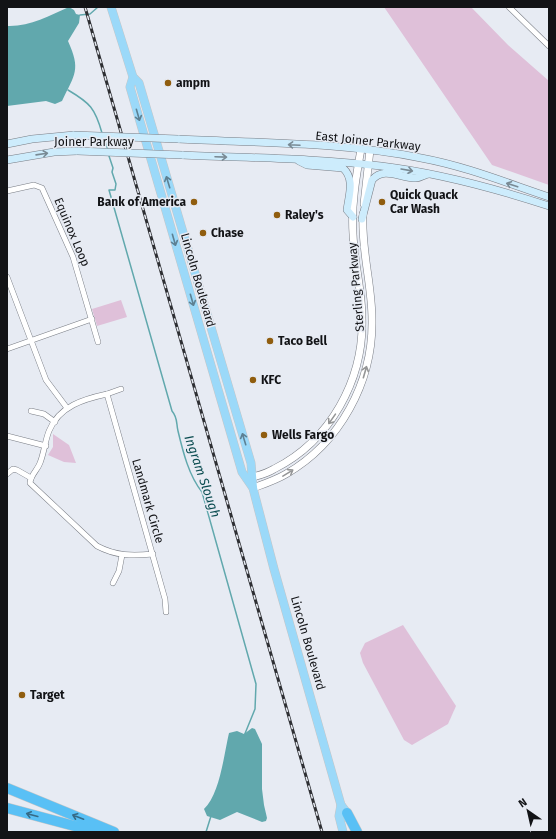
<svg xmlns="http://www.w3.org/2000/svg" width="556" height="839" font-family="'Fira Sans',sans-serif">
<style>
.green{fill:#dfc0d9}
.water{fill:#61a8ad}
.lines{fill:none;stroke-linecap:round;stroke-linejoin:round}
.stream{stroke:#61a8ad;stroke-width:1.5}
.minor-casing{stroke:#797d85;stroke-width:6}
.tertiary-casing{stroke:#797d85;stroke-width:8}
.secondary-casing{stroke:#797d85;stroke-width:8}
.primary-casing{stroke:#c6c6c7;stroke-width:9}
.motorway-casing{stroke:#c6c6c7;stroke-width:11}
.minor{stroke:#fff;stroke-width:5}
.tertiary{stroke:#fff;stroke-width:7}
.secondary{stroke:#cdecfc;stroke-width:7}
.primary{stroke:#9bd9f9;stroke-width:8}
.motorway{stroke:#59c0f5;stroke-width:10}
.rail-casing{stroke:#2e2f33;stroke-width:3}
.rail{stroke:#e7ebf3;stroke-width:1.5;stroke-dasharray:4.5;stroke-linecap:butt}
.secondary-bridge-casing{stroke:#797d85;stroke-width:8;stroke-linecap:butt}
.secondary-bridge{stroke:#cdecfc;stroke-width:7}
.oneway{stroke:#5d8093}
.oneway2{stroke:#798a94}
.oneway3{stroke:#949596}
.oneway4{stroke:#366a86}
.poi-dot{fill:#905d0e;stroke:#e7ebf3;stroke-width:1.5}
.labels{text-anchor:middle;stroke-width:3;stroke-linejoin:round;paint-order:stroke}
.poi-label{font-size:12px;font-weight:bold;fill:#121316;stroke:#e7ebf3;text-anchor:start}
.street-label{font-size:12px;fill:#121316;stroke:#e7ebf3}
.water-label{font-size:13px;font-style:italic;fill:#0a4c50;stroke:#e7ebf3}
</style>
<rect width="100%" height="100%" fill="#e7ebf3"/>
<!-- green -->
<g class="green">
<polygon points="384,7 471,7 508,45 549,81 549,185 492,165"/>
<polygon points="121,300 127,317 97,326 92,309"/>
<polygon points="53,434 69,445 76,463 64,462 48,455 53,447"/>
<polygon points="403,625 456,706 448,724 412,745 404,740 363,663 360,653 365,643"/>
</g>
<!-- water -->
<g class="water">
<path d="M 69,7 L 74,10 L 76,14 L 80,15 L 79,23 L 68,41 C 81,70 75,74 62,101 L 55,104 L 46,101 L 7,106 L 7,26 C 29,27 49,16 69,7 Z"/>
<path d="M 252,728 L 255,729 L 262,744 L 262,789 L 264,805 L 267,818 L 266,821 L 262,822 L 237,812 L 220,820 L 207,816 L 204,809 C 220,794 224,754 229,733 L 237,731 L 244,734 Z"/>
</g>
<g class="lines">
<!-- stream -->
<g class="stream">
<polyline points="80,15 90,14 98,7"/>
<path d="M 68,90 C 90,103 95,108 102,133"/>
<polyline points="104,138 108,150"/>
<path d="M 109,156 L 113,168 L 112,172 L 116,184 L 115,190 L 109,190 L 172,411 C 178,418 176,423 178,431 C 183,452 189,476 202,492 L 256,684 L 255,709 L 244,736"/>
<polyline points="206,832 211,816"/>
</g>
<defs>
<g id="minor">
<polyline points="509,7 549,46"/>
<polyline points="7,191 34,185 42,188 73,257 98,342"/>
<polyline points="7,277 46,380 67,408"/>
<polyline points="7,349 92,319"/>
<polyline points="107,394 121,389"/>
<polyline points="31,411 44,414 55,422"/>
<polyline points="7,436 46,446"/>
<polyline points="7,474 13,469 17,470 31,478"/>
<path d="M 153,554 C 132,556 116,556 97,546 L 30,483 C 31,474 37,471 40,463 C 44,453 45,441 49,431 C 59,406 84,399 107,394 L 165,599 L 166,612"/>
<polyline points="113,583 119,571 122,555"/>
</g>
<g id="tertiary">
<polyline points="364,204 370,150"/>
<path d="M 249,478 C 257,476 266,474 274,469 C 330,441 364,380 362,318 C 362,290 354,262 353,234 C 351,206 356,177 361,149"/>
<path d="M 253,488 C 264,484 276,480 286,474 C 340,443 373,382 372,320 C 372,284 361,250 363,214"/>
</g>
<g id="secondary">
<path d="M 178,139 C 259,143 342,142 421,158 C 465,166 507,183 549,197"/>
<polyline points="7,144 32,139 74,135"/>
<path d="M 182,155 C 248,158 315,158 381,166 C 439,173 494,188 549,206"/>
<polyline points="7,160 54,152 77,151"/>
<path d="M 299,161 L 307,165 L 343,168 C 355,179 349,195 347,210 L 353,217"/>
<path d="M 362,219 L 372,180 C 384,166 400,178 416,178 C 420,178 424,175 428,174"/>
</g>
<g id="primary">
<polyline points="111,7 133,77 139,83 251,463 253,488"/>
<polyline points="133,77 130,87 242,472 253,488 255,496 274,569 341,805 347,813 348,818"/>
<polyline points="341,805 339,816 343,832"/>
</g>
<g id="motorway">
<polyline points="7,788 114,832"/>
<polyline points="7,808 97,832"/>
<polyline points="347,813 357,832"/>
</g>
</defs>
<!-- minor casing -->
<use href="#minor" class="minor-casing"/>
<!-- tertiary casing -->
<use href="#tertiary" class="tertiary-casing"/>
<!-- secondary casing -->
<use href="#secondary" class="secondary-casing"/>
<!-- primary casing -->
<use href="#primary" class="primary-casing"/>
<!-- motorway casing -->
<use href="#motorway" class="motorway-casing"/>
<!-- minor -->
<use href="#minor" class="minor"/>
<!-- tertiary -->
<use href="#tertiary" class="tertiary"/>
<!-- secondary -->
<use href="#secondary" class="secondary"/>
<!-- primary -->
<use href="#primary" class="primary"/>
<!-- motorway -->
<use href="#motorway" class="motorway"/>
<defs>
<polyline id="rail" points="85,7 322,832"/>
</defs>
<!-- rail casing -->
<use href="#rail" class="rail-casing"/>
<!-- rail -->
<use href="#rail" class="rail"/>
<defs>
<g id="secondary-bridge">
<polyline points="74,135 178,139"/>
<polyline points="77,151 182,155"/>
</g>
</defs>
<!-- secondary-bridge casing -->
<use href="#secondary-bridge" class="secondary-bridge-casing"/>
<!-- secondary-bridge -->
<use href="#secondary-bridge" class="secondary-bridge"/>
</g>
<!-- one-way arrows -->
<defs><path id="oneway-shaft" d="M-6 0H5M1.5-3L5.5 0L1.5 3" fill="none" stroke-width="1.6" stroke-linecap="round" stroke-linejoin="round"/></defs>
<g class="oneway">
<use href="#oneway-shaft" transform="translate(138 115) rotate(74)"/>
<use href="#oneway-shaft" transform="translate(168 182) rotate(-107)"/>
<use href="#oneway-shaft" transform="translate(174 240) rotate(74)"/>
<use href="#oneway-shaft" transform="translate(192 300) rotate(74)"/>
<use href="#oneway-shaft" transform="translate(244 439) rotate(-107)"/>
</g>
<g class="oneway2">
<use href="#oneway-shaft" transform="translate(294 145) rotate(-177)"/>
<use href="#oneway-shaft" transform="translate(42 154) rotate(-8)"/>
<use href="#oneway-shaft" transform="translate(221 157) rotate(2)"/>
<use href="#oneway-shaft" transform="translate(407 170) rotate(10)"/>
<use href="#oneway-shaft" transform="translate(512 185) rotate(-162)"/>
</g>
<g class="oneway3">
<use href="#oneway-shaft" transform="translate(365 372) rotate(-74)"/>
<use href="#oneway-shaft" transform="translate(332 419) rotate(125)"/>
<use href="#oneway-shaft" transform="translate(288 473) rotate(-31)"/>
</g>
<g class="oneway4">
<use href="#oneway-shaft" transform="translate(32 815) rotate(-165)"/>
<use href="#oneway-shaft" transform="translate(78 817) rotate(-159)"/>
</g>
<!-- markers -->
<g class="poi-dot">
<circle cx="168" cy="83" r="4"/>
<circle cx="194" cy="202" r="4"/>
<circle cx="382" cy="202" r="4"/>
<circle cx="277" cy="215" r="4"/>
<circle cx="203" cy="233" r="4"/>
<circle cx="270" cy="341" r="4"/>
<circle cx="253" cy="380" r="4"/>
<circle cx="264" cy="435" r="4"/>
<circle cx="22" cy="695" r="4"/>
</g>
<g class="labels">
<!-- poi labels -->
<g class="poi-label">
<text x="176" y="87">ampm</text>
<text x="390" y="199">Quick Quack<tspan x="390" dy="14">Car Wash</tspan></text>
<text x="186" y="206" text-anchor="end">Bank of America</text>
<text x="285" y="219">Raley's</text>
<text x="211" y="237">Chase</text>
<text x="278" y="345">Taco Bell</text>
<text x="261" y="384">KFC</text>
<text x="272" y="439">Wells Fargo</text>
<text x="30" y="699">Target</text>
</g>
<!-- street labels -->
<g class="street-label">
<text transform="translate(368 141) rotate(6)" y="4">East Joiner Parkway</text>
<text x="94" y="146">Joiner Parkway</text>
<text transform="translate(72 232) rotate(67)" y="4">Equinox Loop</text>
<text transform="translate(198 280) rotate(74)" y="4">Lincoln Boulevard</text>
<text transform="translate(356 287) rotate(-95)" y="4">Sterling Parkway</text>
<text transform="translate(148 501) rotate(74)" y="4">Landmark Circle</text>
<text transform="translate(308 643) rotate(74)" y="4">Lincoln Boulevard</text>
</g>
<!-- water labels -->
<g class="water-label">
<text transform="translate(203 476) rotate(71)" y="5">Ingram Slough</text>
</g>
</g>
<!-- border -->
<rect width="556" height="839" fill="none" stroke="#121316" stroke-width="16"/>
<!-- north arrow -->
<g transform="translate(528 811) rotate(326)" stroke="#e7ebf3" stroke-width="3" paint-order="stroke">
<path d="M0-3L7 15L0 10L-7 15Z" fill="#121316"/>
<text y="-6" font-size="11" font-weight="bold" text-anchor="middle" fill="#121316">N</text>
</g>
</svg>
